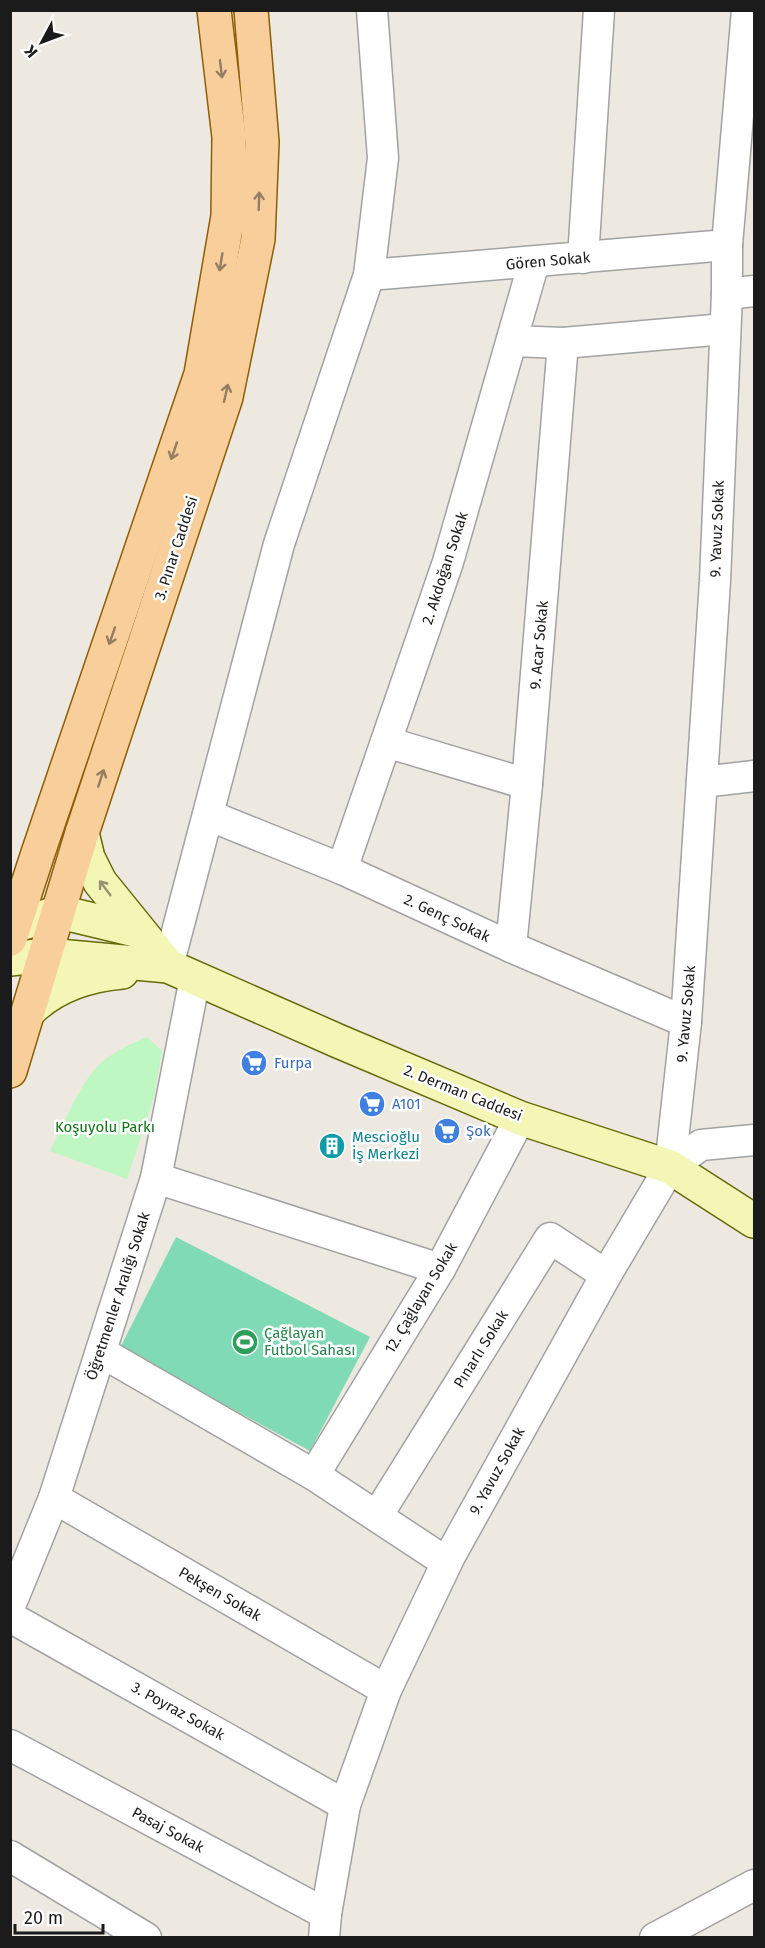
<svg xmlns="http://www.w3.org/2000/svg" width="765" height="1948" font-family="'Fira Sans',sans-serif">
<style>
.park{fill:#bef7c2}
.pitch{fill:#81dab6}
.lines{fill:none;stroke-linecap:round;stroke-linejoin:round}
.minor-casing{stroke:#a2a2a2;stroke-width:33}
.secondary-casing{stroke:#636c09;stroke-width:36}
.primary-casing{stroke:#8d5e05;stroke-width:36}
.minor{stroke:#fff;stroke-width:30}
.secondary{stroke:#f4f6b5;stroke-width:33}
.primary{stroke:#f8ce9b;stroke-width:33}
.oneway{stroke:#957d61}
.oneway2{stroke:#929370}
.labels{text-anchor:middle;stroke-width:5;stroke-linejoin:round;paint-order:stroke}
.street-label{font-size:15px;fill:#1b1b1b;stroke:#fff}
.shop-label{font-size:15px;fill:#366cbe;stroke:#fff;text-anchor:start}
.park-label{font-size:15px;fill:#0f7416;stroke:#fff}
.culture-label{font-size:15px;fill:#0d838f;stroke:#fff;text-anchor:start}
.leisure-label{font-size:15px;fill:#27864d;stroke:#fff;text-anchor:start}
</style>
<rect width="100%" height="100%" fill="#ede9e1"/>
<!-- park -->
<path class="park" d="M 147,1037 L 162,1051 L 154,1097 L 127,1179 L 50,1151 C 62,1128 82,1078 102,1062 C 115,1051 131,1044 147,1037 Z"/>
<!-- pitch -->
<polygon class="pitch" points="176,1237 370,1337 310,1451 120,1348"/>
<g class="lines">
<defs>
<g id="minor">
<polyline points="583,258 599,10"/>
<polyline points="369,275 727,245"/>
<polyline points="727,294 754,291"/>
<polyline points="512,341 563,343 725,329"/>
<polyline points="386,742 527,784"/>
<polyline points="702,782 754,776"/>
<polyline points="208,815 342,869 511,947 686,1022"/>
<polyline points="342,869 448,562 534,262"/>
<polyline points="511,947 527,784 563,343"/>
<polyline points="168,966 279,544 369,275 383,158 372,10"/>
<polyline points="670,1167 701,1145 754,1140"/>
<polyline points="156,1178 440,1269"/>
<polyline points="101,1352 314,1475 446,1562"/>
<polyline points="314,1475 440,1269 520,1118"/>
<polyline points="54,1498 386,1690"/>
<polyline points="377,1516 550,1238 606,1275"/>
<polyline points="10,1606 54,1498 156,1178 195,978"/>
<polyline points="10,1617 345,1805"/>
<polyline points="10,1745 326,1914"/>
<polyline points="10,1856 146,1938"/>
<polyline points="324,1938 326,1914 345,1805 386,1690 450,1556 606,1275 670,1167 686,1022 715,581 727,294 727,245 747,10"/>
<polyline points="655,1938 754,1885"/>
</g>
<g id="secondary">
<polyline points="82,833 88,858 100,882 168,966"/>
<polyline points="10,927 60,912 139,931"/>
<polyline points="10,959 47,955 168,966 338,1041 520,1118 670,1167 754,1221"/>
<path d="M 31,1009 C 55,986 88,975 122,972"/>
</g>
<g id="primary">
<polyline points="10,939 38,853 201,374 228,216 229,137 214,10"/>
<polyline points="10,1071 82,833 226,397 258,239 262,142 251,10"/>
</g>
</defs>
<!-- minor casing -->
<use href="#minor" class="minor-casing"/>
<!-- secondary casing -->
<use href="#secondary" class="secondary-casing"/>
<!-- primary casing -->
<use href="#primary" class="primary-casing"/>
<!-- minor -->
<use href="#minor" class="minor"/>
<!-- secondary -->
<use href="#secondary" class="secondary"/>
<!-- primary -->
<use href="#primary" class="primary"/>
</g>
<!-- one-way arrows -->
<defs><path id="oneway-shaft" d="M-6 0H5M1.5-3L5.5 0L1.5 3" fill="none" stroke-width="1.6" stroke-linecap="round" stroke-linejoin="round" transform="scale(1.5)"/></defs>
<g class="oneway">
<use href="#oneway-shaft" transform="translate(221 69) rotate(83)"/>
<use href="#oneway-shaft" transform="translate(259 201) rotate(-88)"/>
<use href="#oneway-shaft" transform="translate(221 262) rotate(99)"/>
<use href="#oneway-shaft" transform="translate(226 393) rotate(-77)"/>
<use href="#oneway-shaft" transform="translate(174 451) rotate(109)"/>
<use href="#oneway-shaft" transform="translate(112 636) rotate(109)"/>
<use href="#oneway-shaft" transform="translate(101 778) rotate(-72)"/>
</g>
<use class="oneway2" href="#oneway-shaft" transform="translate(105 888) rotate(-127)"/>
<!-- icons -->
<defs>
<symbol id="supermarket-disc" viewBox="-11 -11 22 22"><circle r="9.5" fill="#3f7fe0" stroke="#fff"/><path d="M-6-5.5h2.5l.6 2H6L4.5 2H-2.5L-4.4-4H-6ZM-1.5 3.2a1.3 1.3 0 1 0 .1 0ZM3 3.2a1.3 1.3 0 1 0 .1 0Z" fill="#fff"/></symbol>
<symbol id="building-disc" viewBox="-11 -11 22 22"><circle r="9.5" fill="#0f9aa8" stroke="#fff"/><path d="M-4-6H4V6H1V3H-1V6H-4ZM-2.5-4.3h1.7v1.8h-1.7ZM.8-4.3h1.7v1.8H.8ZM-2.5-1h1.7V.8h-1.7ZM.8-1h1.7V.8H.8Z" fill="#fff"/></symbol>
<symbol id="stadium-disc" viewBox="-11 -11 22 22"><circle r="9.5" fill="#2e9e5b" stroke="#fff"/><path d="M0-5a6.5 5 0 1 0 0 10a6.5 5 0 1 0 0-10ZM-3.5-1.8h7v3.6h-7Z" fill="#fff"/></symbol>
</defs>
<g fill-rule="evenodd">
<use href="#supermarket-disc" x="239" y="1048" width="30" height="30"/>
<use href="#supermarket-disc" x="357" y="1089" width="30" height="30"/>
<use href="#supermarket-disc" x="432" y="1116" width="30" height="30"/>
<use href="#building-disc" x="317" y="1131" width="30" height="30"/>
<use href="#stadium-disc" x="230" y="1327" width="30" height="30"/>
</g>
<g class="labels">
<!-- street labels -->
<g class="street-label">
<text transform="translate(548 261) rotate(-5)" y="5">Gören Sokak</text>
<text transform="translate(717 529) rotate(-88)" y="5">9. Yavuz Sokak</text>
<text transform="translate(176 548) rotate(-72)" y="5">3. Pınar Caddesi</text>
<text transform="translate(445 568) rotate(-72)" y="5">2. Akdoğan Sokak</text>
<text transform="translate(539 645) rotate(-85)" y="5">9. Acar Sokak</text>
<text transform="translate(447 918) rotate(25)" y="5">2. Genç Sokak</text>
<text transform="translate(686 1014) rotate(-85)" y="5">9. Yavuz Sokak</text>
<text transform="translate(463 1093) rotate(22)" y="5">2. Derman Caddesi</text>
<text transform="translate(118 1296) rotate(-72)" y="5">Öğretmenler Aralığı Sokak</text>
<text transform="translate(421 1298) rotate(-59)" y="5">12. Çağlayan Sokak</text>
<text transform="translate(481 1349) rotate(-58)" y="5">Pınarlı Sokak</text>
<text transform="translate(497 1471) rotate(-61)" y="5">9. Yavuz Sokak</text>
<text transform="translate(220 1594) rotate(30)" y="5">Pekşen Sokak</text>
<text transform="translate(178 1711) rotate(29)" y="5">3. Poyraz Sokak</text>
<text transform="translate(168 1830) rotate(28)" y="5">Pasaj Sokak</text>
</g>
<!-- shop labels -->
<g class="shop-label">
<text x="274" y="1068">Furpa</text>
<text x="392" y="1109">A101</text>
<text x="466" y="1136">Şok</text>
</g>
<!-- park labels -->
<g class="park-label">
<text x="105" y="1132">Koşuyolu Parkı</text>
</g>
<!-- culture labels -->
<g class="culture-label">
<text x="352" y="1142">Mescioğlu<tspan x="352" dy="17">İş Merkezi</tspan></text>
</g>
<!-- leisure labels -->
<g class="leisure-label">
<text x="264" y="1338">Çağlayan<tspan x="264" dy="17">Futbol Sahası</tspan></text>
</g>
</g>
<!-- border -->
<rect width="765" height="1948" fill="none" stroke="#1b1b1b" stroke-width="24"/>
<!-- north arrow -->
<g transform="translate(42 42) rotate(229)" stroke="#ffffff" stroke-width="4.5" paint-order="stroke">
<path d="M0-4.5L10 22L0 15L-10 22Z" fill="#1b1b1b"/>
<text y="-9" font-size="16" font-weight="bold" text-anchor="middle" fill="#1b1b1b">K</text>
</g>
<!-- scale -->
<path d="M15 1924v9h88v-9" fill="none" stroke="#1b1b1b" stroke-width="3"/>
<text x="24" y="1924" font-size="18" fill="#1b1b1b" stroke="#ffffff" stroke-width="4.5" paint-order="stroke">20 m</text>
</svg>
